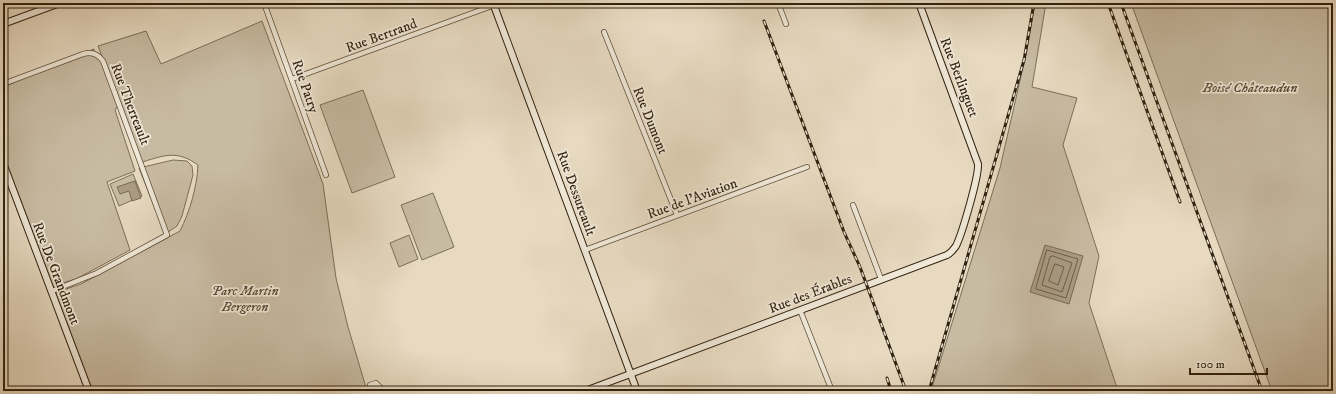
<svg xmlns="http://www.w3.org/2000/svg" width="1336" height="394" font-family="'IM FELL DW Pica',serif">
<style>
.green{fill:#c8bba3;stroke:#7c6e58}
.water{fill:#a99b84;stroke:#796a55}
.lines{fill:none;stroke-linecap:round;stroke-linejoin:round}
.shore{stroke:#6d5e49;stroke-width:1}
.street-casing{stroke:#5e4f3b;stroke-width:6}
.secondary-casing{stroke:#31210e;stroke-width:8}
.street{stroke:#efe7d7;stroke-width:4.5}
.secondary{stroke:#efe7d7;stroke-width:6}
.rail-casing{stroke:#31210e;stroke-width:3}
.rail{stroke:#efe7d7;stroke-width:1.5;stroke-dasharray:4.5;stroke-linecap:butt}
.labels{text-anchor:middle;stroke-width:3.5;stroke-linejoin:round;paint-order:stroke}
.street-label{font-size:14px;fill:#31210e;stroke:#efe7d7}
.park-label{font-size:14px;font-style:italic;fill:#574833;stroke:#efe7d7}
</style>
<rect width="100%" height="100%" fill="#e7dac1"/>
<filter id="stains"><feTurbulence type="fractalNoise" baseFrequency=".005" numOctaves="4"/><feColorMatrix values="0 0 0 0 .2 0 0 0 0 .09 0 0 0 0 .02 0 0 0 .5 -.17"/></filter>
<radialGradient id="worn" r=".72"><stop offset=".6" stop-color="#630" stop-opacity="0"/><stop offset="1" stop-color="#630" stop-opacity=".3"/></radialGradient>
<!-- green -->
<g class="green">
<polygon points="1035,3 1046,3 1032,87 1077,98 1063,145 1099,256 1089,303 1118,391 931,391 1000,168 1027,50"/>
<polygon points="1131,3 1333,3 1333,391 1272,391"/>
<path d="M 262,21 L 323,184 L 336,278 L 348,327 L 367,391 L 87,391 L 51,294 L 81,284 L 180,231 C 190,211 197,187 198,165 C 176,149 163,156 139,163 L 119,104 L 115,110 L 135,171 L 107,182 L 130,250 L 78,278 L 49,288 L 3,162 L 3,87 L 13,83 L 13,80 L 94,49 L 94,55 L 105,64 L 98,46 L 146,31 L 161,64 Z"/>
<polygon points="363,90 395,177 352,193 320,105"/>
<polygon points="173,160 187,161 192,166 193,175 182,216 177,226 165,234 139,168"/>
<polygon points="133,174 142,196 119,206 110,184"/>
<polygon points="433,193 454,247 422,260 401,205"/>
<polygon points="409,235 418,259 399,267 390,243"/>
</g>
<!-- water -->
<g class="water">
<polygon points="135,181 141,198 132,201 129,191 120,194 117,187"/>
<polygon points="1045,245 1083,256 1069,304 1030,292"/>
</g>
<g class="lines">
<!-- shore -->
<g class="shore">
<polygon points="1047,250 1078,259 1066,298 1036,289"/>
<polygon points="1053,256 1072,263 1062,292 1042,285 1050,257"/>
<polygon points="1055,264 1064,267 1058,285 1049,281"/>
</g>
<defs>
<g id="street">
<polyline points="264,3 326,175"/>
<polyline points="778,3 786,24"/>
<polyline points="604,32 677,215"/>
<polyline points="292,79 500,3"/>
<path d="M 3,84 L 83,54 C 92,51 98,54 103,61 L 167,235 L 97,273 L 52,291"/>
<polyline points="853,205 881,279"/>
<polyline points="585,250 807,167"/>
<polyline points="800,310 832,391"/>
<polyline points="369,391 370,385 376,383 380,387 381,391"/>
</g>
<g id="secondary">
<polyline points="493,3 637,391"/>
<polyline points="3,24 60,3"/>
<polyline points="3,163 89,391"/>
<path d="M 585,391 L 947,255 C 951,253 953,250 956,246 C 962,234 979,176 978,164 L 919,3"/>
</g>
</defs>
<!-- street casing -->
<use href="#street" class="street-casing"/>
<!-- secondary casing -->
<use href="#secondary" class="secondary-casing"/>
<!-- street -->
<use href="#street" class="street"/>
<!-- secondary -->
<use href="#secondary" class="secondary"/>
<defs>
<g id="rail">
<polyline points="1108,3 1180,202"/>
<polyline points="1121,3 1262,391"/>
<polyline points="764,21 844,232 860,267 906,391"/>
<polyline points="887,378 891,391"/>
<polyline points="929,391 1024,60 1034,3"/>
</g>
</defs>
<!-- rail casing -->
<use href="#rail" class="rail-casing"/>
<!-- rail -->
<use href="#rail" class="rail"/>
</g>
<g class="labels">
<!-- street labels -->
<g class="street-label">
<text transform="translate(381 35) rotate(-20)" y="5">Rue Bertrand</text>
<text transform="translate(960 77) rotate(69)" y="5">Rue Berlinguet</text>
<text transform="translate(306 86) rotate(71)" y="5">Rue Patry</text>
<text transform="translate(131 104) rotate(69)" y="5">Rue Therreault</text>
<text transform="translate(651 120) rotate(68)" y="5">Rue Dumont</text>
<text transform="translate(577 193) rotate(70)" y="5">Rue Dessureault</text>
<text transform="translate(692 198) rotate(-20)" y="5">Rue de l'Aviation</text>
<text transform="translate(57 273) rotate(69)" y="5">Rue De Grandmont</text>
<text transform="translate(810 293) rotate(-21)" y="5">Rue des Érables</text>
</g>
<!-- park labels -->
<g class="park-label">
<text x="1250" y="92">Boisé Châteaudun</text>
<text x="245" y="295">Parc Martin<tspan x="245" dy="16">Bergeron</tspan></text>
</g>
</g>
<!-- margin -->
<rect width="1336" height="394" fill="none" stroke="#e7dac1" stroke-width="16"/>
<rect x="4" y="4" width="1328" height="386" fill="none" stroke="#31210e" stroke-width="2"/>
<rect x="8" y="8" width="1320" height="378" fill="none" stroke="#31210e"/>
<!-- scale -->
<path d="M1190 368v6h77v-6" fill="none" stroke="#31210e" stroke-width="2"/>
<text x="1196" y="368" font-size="12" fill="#31210e" stroke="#efe7d7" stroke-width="3" paint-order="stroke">100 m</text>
<rect width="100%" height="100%" filter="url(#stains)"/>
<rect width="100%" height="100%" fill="url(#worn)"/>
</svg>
